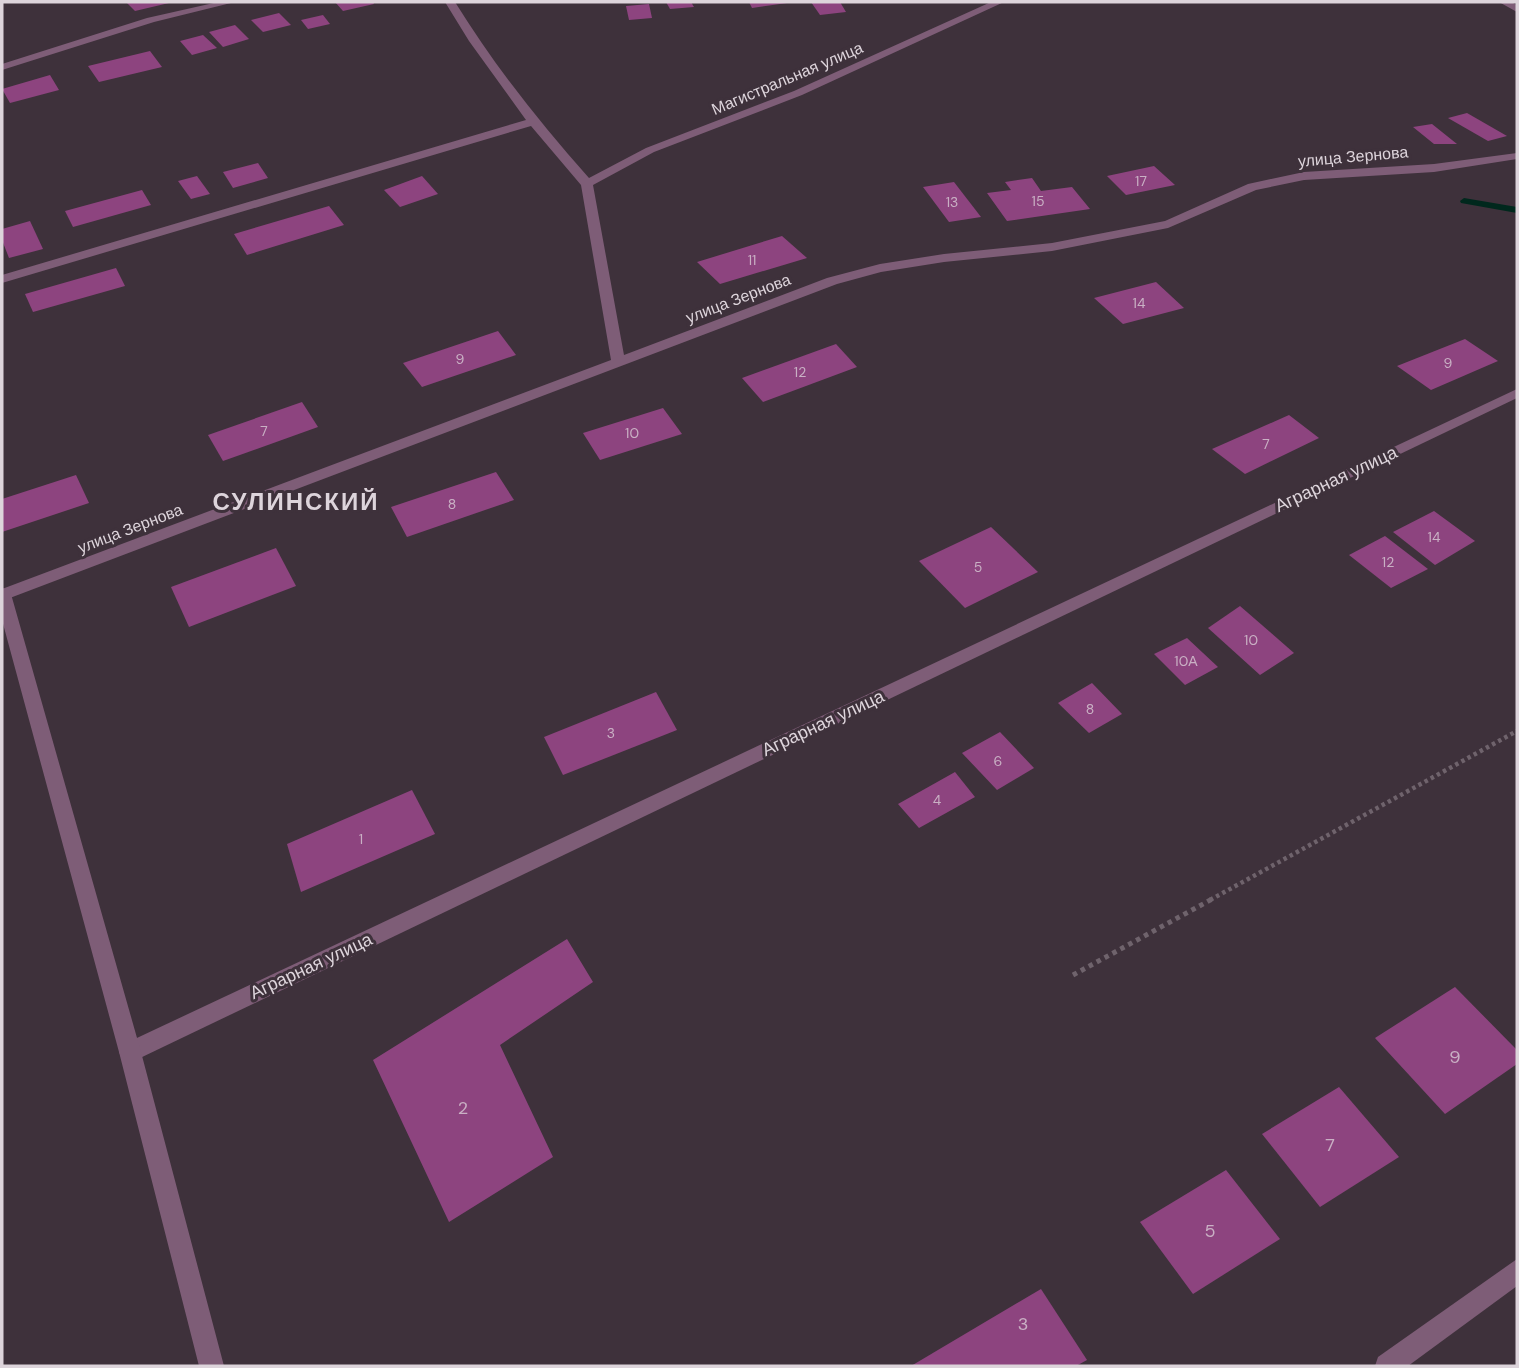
<svg xmlns="http://www.w3.org/2000/svg" width="1519" height="1368" font-family="'DM Sans',sans-serif">
<style>
.lines{fill:none;stroke-linecap:round;stroke-linejoin:round}
.stream{fill:#00281d;fill-rule:evenodd}
.building{fill:#8d447f}
.path-far1{stroke:#6f636c;stroke-width:4.5;stroke-dasharray:3.5 3.5;stroke-linecap:butt}
.path{stroke:#6f636c;stroke-width:5;stroke-dasharray:4.5 4.5;stroke-linecap:butt}
.service{fill:#7e5d77;fill-rule:evenodd}
.minor{fill:#7e5d77;fill-rule:evenodd}
.tertiary{fill:#7e5d77;fill-rule:evenodd}
.labels{text-anchor:middle;stroke-width:6;stroke-linejoin:round;paint-order:stroke}
.number-label{font-size:14px;fill:#c9b0c4}
.far-street-label{font-size:16px;fill:#ddd4db;stroke:#3e313b}
.street-label{font-size:18px;fill:#ddd4db;stroke:#3e313b}
.near-number-label{font-size:18px;fill:#c9b0c4}
.district-label{font-size:24px;font-weight:bold;letter-spacing:2px;fill:#ddd4db;stroke:#3e313b}
</style>
<rect width="100%" height="100%" fill="#3e313b"/>
<g class="lines">
<!-- stream -->
<polygon class="stream" points="1464,198 1517,207 1517,213 1461,203 1460,201"/>
</g>
<!-- building -->
<g class="building">
<polygon points="126,2 168,2 169,3 135,11"/>
<polygon points="335,2 373,2 374,4 343,11"/>
<polygon points="666,2 691,2 694,7 670,9"/>
<polygon points="749,2 786,2 787,3 752,8"/>
<polygon points="811,2 840,2 846,12 820,15"/>
<polygon points="649,4 652,18 629,20 626,6"/>
<polygon points="279,13 291,25 263,32 251,20"/>
<polygon points="323,15 330,24 308,29 301,20"/>
<polygon points="235,25 249,39 223,47 209,32"/>
<polygon points="203,35 217,48 192,55 180,41"/>
<polygon points="150,51 162,67 99,82 88,66"/>
<polygon points="50,75 59,90 10,103 2,89"/>
<polygon points="1467,113 1507,136 1488,141 1448,118"/>
<polygon points="1432,124 1457,144 1434,144 1413,127"/>
<polygon points="258,163 268,178 233,188 223,172"/>
<polygon points="1154,166 1175,185 1126,195 1107,176"/>
<polygon points="197,176 210,194 191,199 178,181"/>
<polygon points="422,176 438,194 400,207 384,190"/>
<polygon points="1032,178 1041,191 1072,187 1090,209 1007,221 987,193 1011,190 1005,182"/>
<polygon points="954,182 981,217 949,222 923,187"/>
<polygon points="142,190 151,205 73,227 65,211"/>
<polygon points="329,206 344,225 247,255 234,234"/>
<polygon points="30,221 43,249 9,258 2,240 2,229"/>
<polygon points="782,236 807,258 720,284 697,262"/>
<polygon points="116,268 125,286 33,312 25,294"/>
<polygon points="1156,282 1184,308 1123,324 1094,298"/>
<polygon points="498,331 516,355 422,387 403,363"/>
<polygon points="1465,339 1498,361 1431,390 1397,366"/>
<polygon points="836,344 857,367 763,402 742,378"/>
<polygon points="302,402 318,427 223,461 208,435"/>
<polygon points="663,408 682,434 600,460 583,433"/>
<polygon points="1289,415 1319,438 1245,474 1212,449"/>
<polygon points="496,472 514,500 407,537 391,507"/>
<polygon points="76,475 89,503 2,532 2,499"/>
<polygon points="1434,511 1475,541 1435,565 1393,532"/>
<polygon points="991,527 1038,572 965,608 919,561"/>
<polygon points="1385,536 1428,569 1391,588 1349,555"/>
<polygon points="276,548 296,586 189,627 171,587"/>
<polygon points="1240,606 1294,653 1260,675 1208,628"/>
<polygon points="1187,638 1218,667 1185,685 1154,654"/>
<polygon points="1092,683 1122,714 1089,733 1058,703"/>
<polygon points="656,692 677,730 563,775 544,737"/>
<polygon points="1000,732 1034,768 997,790 962,753"/>
<polygon points="955,772 975,797 919,828 898,804"/>
<polygon points="412,790 435,834 301,892 287,844"/>
<polygon points="567,939 593,982 500,1045 553,1157 449,1222 373,1060"/>
<polygon points="1455,987 1517,1050 1517,1064 1445,1114 1375,1038"/>
<polygon points="1339,1087 1399,1157 1320,1207 1262,1134"/>
<polygon points="1226,1170 1280,1239 1193,1294 1140,1222"/>
<polygon points="1041,1289 1087,1360 1076,1366 911,1366"/>
</g>
<g class="lines">
<!-- path-far1 -->
<polyline class="path-far1" points="1210,900 1517,731"/>
<!-- path -->
<polyline class="path" points="1073,975 1214,898"/>
<!-- service -->
<polygon class="service" points="1499,2 1511,2 1517,5 1517,12"/>
<!-- minor -->
<g class="minor">
<polygon points="218,2 235,2 154,22 2,70 2,64 147,18"/>
<path d="M 445,2 L 455,2 C 494,65 539,122 589,178 L 646,148 L 794,91 L 991,2 L 1004,2 L 802,95 L 654,152 L 593,185 L 624,355 L 827,278 L 880,264 L 944,254 L 1052,243 L 1165,221 L 1248,184 L 1304,172 L 1434,164 L 1517,153 L 1517,159 L 1434,172 L 1304,180 L 1256,190 L 1168,228 L 1052,251 L 944,262 L 881,272 L 837,284 L 2,601 L 2,589 L 611,360 L 581,185 L 531,126 L 2,283 L 2,275 L 526,120 L 469,41 Z"/>
<polygon points="1517,389 1517,398 138,1059 130,1062 122,1059 119,1052 122,1045"/>
<polygon points="1517,1259 1517,1286 1408,1366 1375,1366 1378,1357"/>
</g>
<!-- tertiary -->
<polygon class="tertiary" points="2,588 9,590 11,594 141,1052 224,1366 199,1366 119,1052 2,620"/>
</g>
<g class="labels">
<!-- number labels -->
<g class="number-label">
<text x="1141" y="186">17</text>
<text x="1038" y="206">15</text>
<text x="952" y="207">13</text>
<text x="752" y="265">11</text>
<text x="1139" y="308">14</text>
<text x="460" y="364">9</text>
<text x="1448" y="368">9</text>
<text x="800" y="377">12</text>
<text x="264" y="436">7</text>
<text x="632" y="438">10</text>
<text x="1266" y="449">7</text>
<text x="452" y="509">8</text>
<text x="1434" y="542">14</text>
<text x="1388" y="567">12</text>
<text x="978" y="572">5</text>
<text x="1251" y="645">10</text>
<text x="1186" y="666">10А</text>
<text x="1090" y="714">8</text>
<text x="611" y="738">3</text>
<text x="998" y="766">6</text>
<text x="937" y="805">4</text>
<text x="361" y="844">1</text>
</g>
<!-- far-street labels -->
<g class="far-street-label">
<text transform="translate(787 78) rotate(-23)" y="6">Магистральная улица</text>
<text transform="translate(1353 156) rotate(-5)" y="6">улица Зернова</text>
<text transform="translate(738 298) rotate(-21)" y="6">улица Зернова</text>
<text transform="translate(130 528) rotate(-21)" y="6">улица Зернова</text>
</g>
<!-- street labels -->
<g class="street-label">
<text transform="translate(1336 479) rotate(-25)" y="6">Аграрная улица</text>
<text transform="translate(823 723) rotate(-25)" y="6">Аграрная улица</text>
<text transform="translate(311 966) rotate(-25)" y="6">Аграрная улица</text>
</g>
<!-- near-number labels -->
<g class="near-number-label">
<text x="1455" y="1063">9</text>
<text x="463" y="1114">2</text>
<text x="1330" y="1151">7</text>
<text x="1210" y="1237">5</text>
<text x="1023" y="1330">3</text>
</g>
<!-- district labels -->
<g class="district-label">
<text x="296" y="510">СУЛИНСКИЙ</text>
</g>
</g>
<!-- border -->
<rect width="1519" height="1368" fill="none" stroke="#ddd4db" stroke-width="7"/>
</svg>
